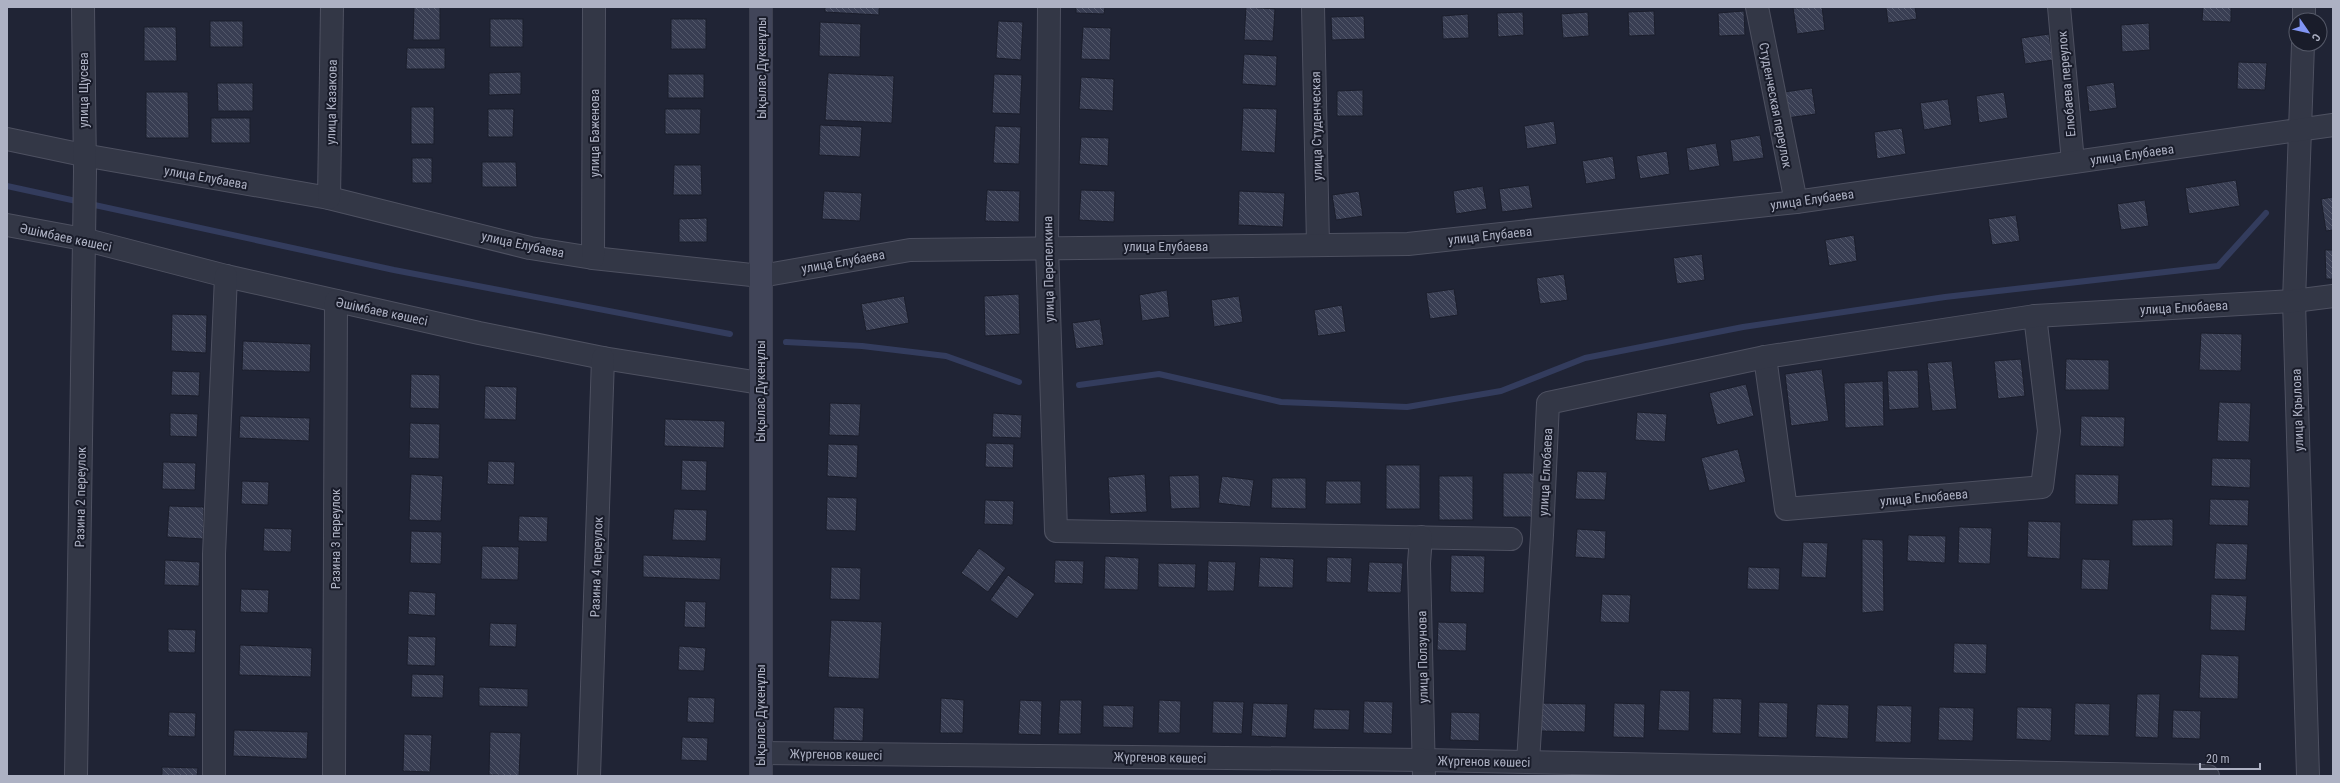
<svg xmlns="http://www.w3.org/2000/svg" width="2340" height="783" font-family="'Roboto Condensed',sans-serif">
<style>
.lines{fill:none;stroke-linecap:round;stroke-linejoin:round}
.stream{stroke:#333c5d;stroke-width:6}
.building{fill:url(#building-back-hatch);stroke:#1b1e2c}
.street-casing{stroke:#4e5161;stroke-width:24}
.secondary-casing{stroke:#3d4050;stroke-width:24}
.street{stroke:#333746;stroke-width:22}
.secondary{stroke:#414559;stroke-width:22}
.labels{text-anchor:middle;stroke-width:4;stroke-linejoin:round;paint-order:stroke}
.street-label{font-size:13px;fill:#adb1c3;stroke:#191c2a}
</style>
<defs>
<pattern id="building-back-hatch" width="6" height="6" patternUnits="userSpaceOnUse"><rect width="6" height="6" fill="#393e53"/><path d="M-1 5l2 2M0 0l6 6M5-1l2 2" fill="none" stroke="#53586a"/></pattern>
</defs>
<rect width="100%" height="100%" fill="#202435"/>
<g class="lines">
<!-- stream -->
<g class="stream">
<polyline points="7,186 394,270 730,334"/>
<polyline points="786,342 862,346 946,356 1019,382"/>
<polyline points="1079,385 1159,374 1281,402 1407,407 1501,391 1585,358 1743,327 1945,297 2218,266 2266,213"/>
</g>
</g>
<!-- building -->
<g class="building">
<polygon points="414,7 440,7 440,40 413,40"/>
<polygon points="825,7 879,7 879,15 825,12"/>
<polygon points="1076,7 1105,7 1104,14 1076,13"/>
<polygon points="1246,7 1275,9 1273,41 1244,40"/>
<polygon points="1822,7 1825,30 1797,34 1793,8"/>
<polygon points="1886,7 1915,7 1917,19 1888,23"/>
<polygon points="2203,7 2231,7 2231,22 2202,21"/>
<polygon points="1654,11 1655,35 1629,36 1628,12"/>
<polygon points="1744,11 1745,35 1719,36 1718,13"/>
<polygon points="1523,12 1524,35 1498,37 1497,13"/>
<polygon points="1588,12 1589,36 1563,38 1561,14"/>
<polygon points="1468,14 1469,38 1443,39 1442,16"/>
<polygon points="1364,16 1365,39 1332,40 1331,17"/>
<rect x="490" y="19" width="33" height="28"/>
<rect x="671" y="19" width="35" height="30"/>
<rect x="210" y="21" width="33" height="26"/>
<polygon points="998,21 1023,22 1021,60 996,58"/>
<polygon points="820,22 861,24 860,57 819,56"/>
<polygon points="2149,23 2150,50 2122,52 2121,25"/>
<polygon points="144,27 176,27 177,61 144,61"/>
<polygon points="1083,27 1111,28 1110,60 1081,59"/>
<polygon points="2049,34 2053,60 2025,64 2021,38"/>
<polygon points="407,48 445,48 445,69 406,69"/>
<polygon points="1244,54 1277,56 1276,86 1242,84"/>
<polygon points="2238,62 2267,63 2265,90 2237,89"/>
<polygon points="521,72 521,94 489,95 489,73"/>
<polygon points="828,73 894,76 892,123 825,120"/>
<rect x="668" y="74" width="36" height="24"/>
<polygon points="994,74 1022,75 1020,114 992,113"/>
<polygon points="1081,77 1114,79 1113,111 1079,109"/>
<polygon points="2114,82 2117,108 2089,112 2086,86"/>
<polygon points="217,83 253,83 253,111 218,111"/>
<polygon points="1812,88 1816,114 1787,118 1784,92"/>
<polygon points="1363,90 1363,116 1337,116 1337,91"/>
<polygon points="146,92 188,92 189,138 146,138"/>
<polygon points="2004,92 2008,118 1979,123 1976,96"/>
<polygon points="1948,99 1952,125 1924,130 1920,103"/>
<rect x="411" y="107" width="23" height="37"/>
<polygon points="1243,108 1277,109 1275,153 1241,151"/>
<polygon points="488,109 514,109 513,137 488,137"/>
<polygon points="665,109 701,109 700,134 665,134"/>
<rect x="211" y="118" width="39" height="25"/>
<polygon points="1554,121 1557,144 1527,149 1524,126"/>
<polygon points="820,125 862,127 860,157 819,155"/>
<polygon points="995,126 1021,127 1019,164 993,163"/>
<polygon points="1902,128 1906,154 1877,159 1874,132"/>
<polygon points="1760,135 1764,158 1733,162 1730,140"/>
<polygon points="1081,137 1109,138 1108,166 1079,164"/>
<polygon points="1716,143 1720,166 1689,171 1686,148"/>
<polygon points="1667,151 1670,174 1640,179 1636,156"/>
<polygon points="1613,156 1616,179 1586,184 1582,161"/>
<rect x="412" y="158" width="20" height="25"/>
<polygon points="482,162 516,162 517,187 482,187"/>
<polygon points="674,165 701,165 702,195 673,195"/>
<polygon points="2236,180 2240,206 2189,214 2185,188"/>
<polygon points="1529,185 1533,208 1502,212 1499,189"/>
<polygon points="1483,186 1487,209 1456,214 1453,191"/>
<polygon points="987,190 1020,191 1019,222 985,221"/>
<polygon points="1081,190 1115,191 1114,222 1079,220"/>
<polygon points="824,191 862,193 860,221 822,219"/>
<polygon points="1239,191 1285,193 1283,227 1238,225"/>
<polygon points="1359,191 1363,216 1336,220 1332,195"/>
<polygon points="2333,197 2333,230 2326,231 2321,199"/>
<polygon points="2145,200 2149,226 2121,230 2117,204"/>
<polygon points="2016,215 2020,241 1992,245 1988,219"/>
<polygon points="707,218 707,242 679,242 679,219"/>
<polygon points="1854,235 1857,261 1829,266 1825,240"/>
<polygon points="2325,250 2333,250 2333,279 2326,279"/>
<polygon points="1702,254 1705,280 1677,284 1673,258"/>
<polygon points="1564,274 1568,300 1540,304 1536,278"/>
<polygon points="1454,289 1458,315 1430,319 1426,293"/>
<polygon points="1167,290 1170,317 1142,321 1139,295"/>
<polygon points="1019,294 1020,334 985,336 984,296"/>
<polygon points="904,296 909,323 866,331 861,304"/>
<polygon points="1239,296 1243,322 1214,327 1211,300"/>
<polygon points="1342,305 1346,332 1318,336 1314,310"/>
<polygon points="172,314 207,315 206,353 171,351"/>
<polygon points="1100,319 1104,345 1076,349 1072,323"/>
<polygon points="2201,333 2242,334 2241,371 2199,370"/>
<polygon points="243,341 311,344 310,372 242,370"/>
<polygon points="2021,359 2025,396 1998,399 1994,361"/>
<polygon points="2066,359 2109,360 2109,390 2065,390"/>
<polygon points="1952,361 1957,409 1932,411 1927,363"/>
<polygon points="1822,369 1829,421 1791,426 1785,374"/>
<polygon points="1918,370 1919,408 1889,410 1887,371"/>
<polygon points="172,371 200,372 199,396 171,395"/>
<polygon points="411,374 440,375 439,409 410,408"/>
<polygon points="1883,381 1884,426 1845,428 1844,383"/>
<polygon points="1746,384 1754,416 1717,425 1709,393"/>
<polygon points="485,386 517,387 516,420 484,419"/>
<polygon points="2219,402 2251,403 2249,442 2217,441"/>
<polygon points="830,403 861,404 859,436 829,435"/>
<polygon points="1637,412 1667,414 1665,442 1635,440"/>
<polygon points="170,413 198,414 197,437 170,436"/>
<polygon points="993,413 1022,415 1021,438 992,437"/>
<polygon points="240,416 310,418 309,441 239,438"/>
<polygon points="2081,416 2125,417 2124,447 2080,446"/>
<polygon points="665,419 725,421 724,448 664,446"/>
<polygon points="410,423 440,424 439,459 409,458"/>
<polygon points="986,443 1014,444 1013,468 985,467"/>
<polygon points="828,444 858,445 857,478 827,476"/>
<polygon points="1738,449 1746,482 1709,491 1701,458"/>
<polygon points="2212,458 2251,459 2250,488 2211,486"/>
<polygon points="682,460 707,461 706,491 681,490"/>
<polygon points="488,461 515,462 514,485 487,484"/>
<polygon points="163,462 196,463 195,490 162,489"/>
<rect x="1386" y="465" width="34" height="44"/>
<polygon points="1577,471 1607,472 1605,500 1575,499"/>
<rect x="1503" y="473" width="34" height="44"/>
<polygon points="411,474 443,476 441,521 409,520"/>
<polygon points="1145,474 1147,512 1110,514 1108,477"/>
<polygon points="2075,474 2119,475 2118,505 2075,504"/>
<polygon points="1199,475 1200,508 1171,509 1169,476"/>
<polygon points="1222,476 1254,480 1250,507 1218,503"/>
<rect x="1439" y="476" width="34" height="44"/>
<polygon points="1272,478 1306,478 1306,509 1271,508"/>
<polygon points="242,481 269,482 268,505 241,504"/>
<polygon points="1326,481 1361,481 1361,504 1325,504"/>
<polygon points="827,497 857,498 856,531 826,530"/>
<polygon points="2210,499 2249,500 2248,526 2209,525"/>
<polygon points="985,500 1014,501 1013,525 984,524"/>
<polygon points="169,506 204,507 203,539 167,537"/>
<polygon points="674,509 707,510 706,541 672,540"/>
<polygon points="519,516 548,517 547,542 518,541"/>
<polygon points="2173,519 2173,546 2132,546 2132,520"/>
<polygon points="2028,521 2061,522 2060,559 2027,557"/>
<polygon points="1959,527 1992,528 1990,564 1958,563"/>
<polygon points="264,528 292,529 291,552 263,551"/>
<polygon points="1577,529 1606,531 1605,559 1575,557"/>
<polygon points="411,531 442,532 441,564 410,563"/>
<polygon points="1908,535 1946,536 1945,563 1907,561"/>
<polygon points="1862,539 1883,540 1884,611 1862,613"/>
<polygon points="1803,542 1828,543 1826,578 1801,577"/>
<polygon points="2216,543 2248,544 2246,580 2214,579"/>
<polygon points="482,546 519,547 518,580 481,579"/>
<polygon points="979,548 1006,568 988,592 961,573"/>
<polygon points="643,555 721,558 720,580 643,577"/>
<polygon points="1451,555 1485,556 1484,593 1450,592"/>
<polygon points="1105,556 1139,558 1138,590 1104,589"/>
<polygon points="1260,557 1294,559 1293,588 1258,587"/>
<polygon points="1327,557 1352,558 1351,583 1326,582"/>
<polygon points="2082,559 2110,560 2108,590 2081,589"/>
<polygon points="165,560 200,562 199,586 164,585"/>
<polygon points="1055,560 1084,561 1083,584 1054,583"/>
<polygon points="1208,561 1236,562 1234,591 1207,591"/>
<polygon points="1369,562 1403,563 1401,593 1367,592"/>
<polygon points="1158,563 1196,564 1195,588 1158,587"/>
<polygon points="831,567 861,568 860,600 830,599"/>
<polygon points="1748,567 1780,568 1779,590 1747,589"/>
<polygon points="1008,575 1035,594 1017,619 990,600"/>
<polygon points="241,589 269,590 268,613 240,612"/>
<polygon points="409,591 436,593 435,616 408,614"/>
<polygon points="1602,594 1631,595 1629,623 1600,622"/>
<polygon points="2211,594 2247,596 2245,631 2210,630"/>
<polygon points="685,601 706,602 705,628 684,627"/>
<polygon points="831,620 882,622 879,679 828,677"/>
<polygon points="1438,622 1467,623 1466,651 1437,650"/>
<polygon points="490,623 517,624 516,647 489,646"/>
<polygon points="168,629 196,630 195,653 168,652"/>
<polygon points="408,636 436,637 435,666 407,665"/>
<polygon points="1954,643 1987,644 1986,674 1953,673"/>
<polygon points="240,645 312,648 311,677 239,675"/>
<polygon points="679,646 706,648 704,671 678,670"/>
<polygon points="2201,654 2239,656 2238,699 2199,698"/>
<polygon points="412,674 444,675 443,698 411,697"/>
<polygon points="479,687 528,689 528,707 479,706"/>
<polygon points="1660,690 1690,691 1689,731 1658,730"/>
<polygon points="2137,694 2160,694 2158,738 2135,737"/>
<polygon points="688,697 715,698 714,723 687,722"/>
<polygon points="941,698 964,700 963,733 940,733"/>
<polygon points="1713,698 1742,699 1741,734 1712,733"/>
<polygon points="1020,700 1042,701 1041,735 1018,734"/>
<polygon points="1060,700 1082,700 1081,734 1058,734"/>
<polygon points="1159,700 1181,701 1180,733 1158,733"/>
<polygon points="1213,701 1244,702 1242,734 1212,733"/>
<polygon points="1364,701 1393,702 1392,734 1363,733"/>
<polygon points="1759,702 1788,703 1787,738 1758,737"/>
<polygon points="1253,703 1288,704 1286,738 1251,736"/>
<polygon points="1541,703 1586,704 1585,732 1540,731"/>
<polygon points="1614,703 1645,704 1644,738 1613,737"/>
<polygon points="2075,703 2110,704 2109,736 2074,735"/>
<polygon points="1817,704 1849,705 1848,739 1815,737"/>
<polygon points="1103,705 1134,706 1133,728 1103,727"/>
<polygon points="1877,705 1912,706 1911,743 1875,742"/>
<polygon points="834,707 864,708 863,741 833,740"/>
<polygon points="1939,707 1974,708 1973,741 1938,740"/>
<polygon points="2017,707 2052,708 2051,741 2016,739"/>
<polygon points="1314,709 1350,710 1349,730 1313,729"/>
<polygon points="2173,710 2201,711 2200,739 2172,738"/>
<polygon points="169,712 196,713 195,737 168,736"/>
<polygon points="1451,712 1480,713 1479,741 1450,740"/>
<polygon points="234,730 308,732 307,759 233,756"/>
<polygon points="490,732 521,733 519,776 489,775"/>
<polygon points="404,734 432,735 430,772 403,771"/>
<polygon points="682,737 708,738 707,761 681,760"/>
<polygon points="162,767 198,768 197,776 162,776"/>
</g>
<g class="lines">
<defs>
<g id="street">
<polyline points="1049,7 1047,247 1056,531 1511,539"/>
<polyline points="1313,7 1318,245"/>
<polyline points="1757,7 1796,202"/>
<polyline points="2059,7 2073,162"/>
<polyline points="2304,20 2304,7"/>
<polyline points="2303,44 2294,301 2308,776"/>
<polyline points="7,139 83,155 329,198 530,248 593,258 761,276 910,250 1408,244 1796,202 2333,125"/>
<polyline points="329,198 332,7"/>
<polyline points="7,225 83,239 226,276 479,333 603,358 760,383"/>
<polyline points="593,258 594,7"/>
<polyline points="1765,357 1786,509 2042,487 2049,431 2035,316"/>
<polyline points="1421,537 1419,563 1424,776"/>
<polyline points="761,753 1424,760 2208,776"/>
<polyline points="1528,762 1542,535 1548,403 1765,357 2035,316 2294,301 2333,296"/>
<polyline points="76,776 85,172 83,7"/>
<polyline points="214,776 214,554 226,276"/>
<polyline points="334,776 336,301"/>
<polyline points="589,776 603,358"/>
</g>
<polyline id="secondary" points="761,776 761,7"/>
</defs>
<!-- street casing -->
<use href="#street" class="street-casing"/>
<!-- secondary casing -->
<use href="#secondary" class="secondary-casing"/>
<!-- street -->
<use href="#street" class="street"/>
<!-- secondary -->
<use href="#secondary" class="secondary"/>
</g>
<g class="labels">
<!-- street labels -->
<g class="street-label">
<text transform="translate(761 68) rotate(-90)" y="5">Ықылас Дүкенұлы</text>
<text transform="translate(2066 84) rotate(-95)" y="5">Елюбаева переулок</text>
<text transform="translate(83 90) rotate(-90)" y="5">улица Щусева</text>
<text transform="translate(331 102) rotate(-89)" y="5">улица Казакова</text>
<text transform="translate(1776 105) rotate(79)" y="5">Студенческая переулок</text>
<text transform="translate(1316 126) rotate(-91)" y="5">улица Студенческая</text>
<text transform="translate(594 133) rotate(-90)" y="5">улица Баженова</text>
<text transform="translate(2132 154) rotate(-8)" y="5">улица Елубаева</text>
<text transform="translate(206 177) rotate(10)" y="5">улица Елубаева</text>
<text transform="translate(1812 199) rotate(-8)" y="5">улица Елубаева</text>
<text transform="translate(1490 235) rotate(-6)" y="5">улица Елубаева</text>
<text transform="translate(66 237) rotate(12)" y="5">Әшімбаев көшесі</text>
<text transform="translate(523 244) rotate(12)" y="5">улица Елубаева</text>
<text x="1166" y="251">улица Елубаева</text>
<text transform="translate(843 261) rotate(-10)" y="5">улица Елубаева</text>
<text transform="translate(1048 269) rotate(-91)" y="5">улица Перепелкина</text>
<text transform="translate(2184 307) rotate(-3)" y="5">улица Елюбаева</text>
<text transform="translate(382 311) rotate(12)" y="5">Әшімбаев көшесі</text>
<text transform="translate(760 391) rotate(-90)" y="5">Ықылас Дүкенұлы</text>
<text transform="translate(2297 410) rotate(-92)" y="5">улица Крылова</text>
<text transform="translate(1545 472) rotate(-87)" y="5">улица Елюбаева</text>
<text transform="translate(80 497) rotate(-89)" y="5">Разина 2 переулок</text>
<text transform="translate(1924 497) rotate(-5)" y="5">улица Елюбаева</text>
<text transform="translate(335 539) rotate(-90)" y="5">Разина 3 переулок</text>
<text transform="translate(596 567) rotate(-88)" y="5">Разина 4 переулок</text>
<text transform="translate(1422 657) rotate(-91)" y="5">улица Ползунова</text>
<text transform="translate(760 715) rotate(-90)" y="5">Ықылас Дүкенұлы</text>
<text transform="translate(836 754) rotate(1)" y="5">Жүргенов көшесі</text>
<text transform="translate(1160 757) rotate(1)" y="5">Жүргенов көшесі</text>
<text transform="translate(1484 761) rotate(1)" y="5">Жүргенов көшесі</text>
</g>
</g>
<!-- border -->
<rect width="2340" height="783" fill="none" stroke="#adb1c3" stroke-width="16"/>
<!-- north arrow -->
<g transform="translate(2308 32) rotate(124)"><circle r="19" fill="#191c2a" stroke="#545867"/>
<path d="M0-3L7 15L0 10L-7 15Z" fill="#8195f4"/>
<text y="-6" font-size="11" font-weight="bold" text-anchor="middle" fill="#adb1c3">С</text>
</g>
<!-- scale -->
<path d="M2200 763v6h60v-6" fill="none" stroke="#adb1c3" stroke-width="2"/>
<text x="2206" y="763" font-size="12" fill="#adb1c3" stroke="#191c2a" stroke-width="3" paint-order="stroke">20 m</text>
</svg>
